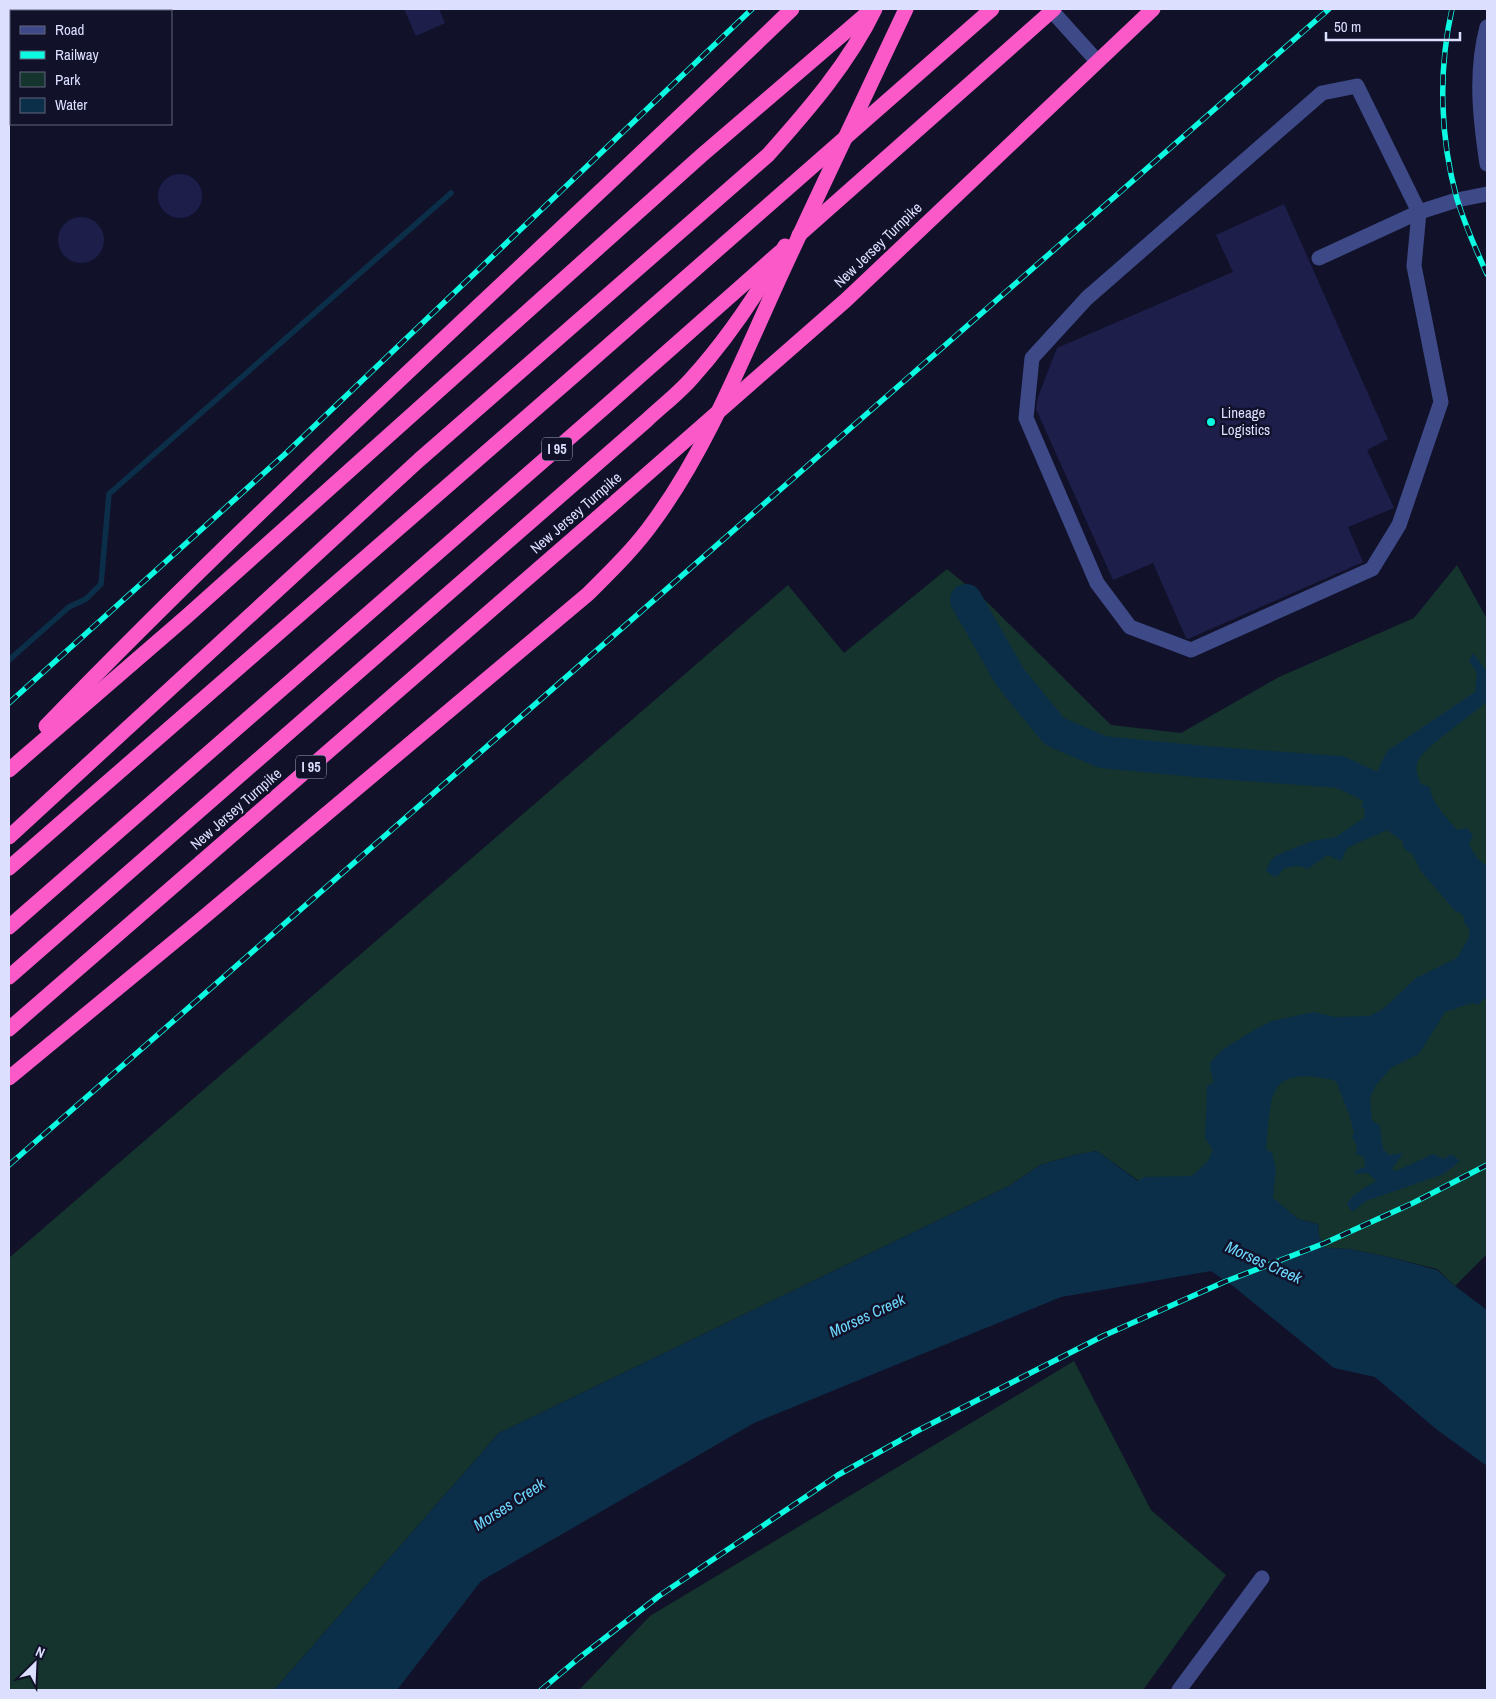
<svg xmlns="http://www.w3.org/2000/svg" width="1496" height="1699" font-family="'Archivo Narrow',sans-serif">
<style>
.green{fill:#15342d}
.water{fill:#0c2f49}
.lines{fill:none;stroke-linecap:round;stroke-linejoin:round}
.stream{stroke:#0c2f49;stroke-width:5.5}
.river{stroke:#0c2f49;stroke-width:32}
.building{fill:#1e1e4b}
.minor{stroke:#3e4a88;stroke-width:15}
.highway{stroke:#fc59c8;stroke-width:15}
.rail-casing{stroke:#0cfae1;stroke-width:5.5}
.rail{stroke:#11122a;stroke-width:4;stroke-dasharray:11;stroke-linecap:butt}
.highway-bridge{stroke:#fc59c8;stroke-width:15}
.poi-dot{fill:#0cfae1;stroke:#11122a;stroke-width:2}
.labels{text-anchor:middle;stroke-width:5;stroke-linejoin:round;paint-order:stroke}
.shield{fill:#11122a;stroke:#9fa2be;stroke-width:1}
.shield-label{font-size:14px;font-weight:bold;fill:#dcdffe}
.street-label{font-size:15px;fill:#dcdffe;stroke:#11122a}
.poi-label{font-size:15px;fill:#dcdffe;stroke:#11122a;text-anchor:start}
.water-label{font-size:16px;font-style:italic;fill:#6cd7fc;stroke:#11122a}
</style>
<rect width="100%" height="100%" fill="#11122a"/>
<!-- green -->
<g class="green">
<polygon points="1457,565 1487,619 1487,1254 1455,1286 1437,1269 1389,1257 1350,1249 1326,1248 1319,1236 1318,1224 1298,1219 1288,1211 1139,1181 1097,1151 1074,1155 1040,1165 1009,1186 499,1433 274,1690 9,1690 9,1258 788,585 844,653 947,569 986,601 1111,725 1181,733 1279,677 1414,618"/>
<polygon points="1074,1361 1151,1510 1226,1575 1143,1690 579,1690 650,1616"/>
</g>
<!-- water -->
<path class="water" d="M 1473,653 L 1487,672 L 1487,701 C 1472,716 1425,746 1418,761 C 1414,768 1418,777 1421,784 L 1430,787 C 1432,804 1447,817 1457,830 L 1467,828 L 1473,835 L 1469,845 L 1478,859 L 1487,866 L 1487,996 L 1478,1005 L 1472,1003 L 1445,1012 L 1419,1054 L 1391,1068 L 1376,1085 L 1370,1097 L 1372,1120 L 1380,1126 L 1383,1149 L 1389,1155 L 1403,1153 L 1392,1169 L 1396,1171 L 1433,1154 L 1444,1159 L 1451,1154 L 1460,1161 L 1444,1174 L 1366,1201 L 1352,1212 L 1347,1204 C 1354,1192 1365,1188 1376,1181 L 1368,1173 L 1354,1174 L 1356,1170 L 1365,1167 L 1364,1157 L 1356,1154 L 1357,1146 L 1352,1136 L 1354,1133 L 1350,1117 L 1336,1081 C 1319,1076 1285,1070 1275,1091 C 1268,1105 1268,1133 1266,1149 L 1272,1153 L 1276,1168 L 1273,1198 L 1298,1219 L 1318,1224 L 1319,1236 L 1326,1248 L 1350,1249 L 1389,1257 L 1437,1270 L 1455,1286 L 1487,1310 L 1487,1466 L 1436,1429 L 1375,1377 L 1334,1368 L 1233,1286 L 1211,1271 L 1061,1297 L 754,1423 L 481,1581 L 397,1690 L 274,1690 L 499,1433 L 1009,1186 L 1040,1165 L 1074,1155 L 1097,1151 L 1138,1181 L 1144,1177 L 1192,1176 L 1208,1161 L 1213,1150 L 1205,1138 L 1207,1086 L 1214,1082 L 1210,1069 L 1210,1063 L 1222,1050 L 1254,1030 L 1272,1021 L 1314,1012 L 1335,1017 L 1369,1016 L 1383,1009 L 1416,978 L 1457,958 L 1469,937 L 1469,929 L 1464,922 L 1464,917 L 1459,912 L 1455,911 L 1420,870 L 1413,855 L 1406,850 L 1403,846 L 1403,842 L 1387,830 L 1347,848 L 1341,861 L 1327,855 C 1321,861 1314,863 1308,869 C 1298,864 1293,866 1283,869 L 1280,874 L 1274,877 L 1266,871 L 1271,860 L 1277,855 L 1312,841 L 1336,837 L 1365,817 L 1364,814 L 1365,810 L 1361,806 L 1387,751 L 1475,692 L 1477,673 L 1469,661 Z"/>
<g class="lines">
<!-- stream -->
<polyline class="stream" points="9,660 69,607 86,599 101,584 109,494 451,193"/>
<!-- river -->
<polyline class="river" points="966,600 1010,677 1054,731 1102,752 1205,762 1340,772 1391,796 1406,812"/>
</g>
<!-- building -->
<g class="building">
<polygon points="404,9 439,9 445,23 416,36"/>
<circle cx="180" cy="196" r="22"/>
<polygon points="1284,204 1388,439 1367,450 1394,508 1348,527 1363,562 1188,639 1186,638 1153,563 1113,580 1036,409 1038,397 1057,348 1233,272 1216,235"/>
<circle cx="81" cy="240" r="23"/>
</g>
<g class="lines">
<!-- minor -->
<g class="minor">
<polyline points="1052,11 1097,61"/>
<path d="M 1487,27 C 1475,72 1480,118 1487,164"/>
<polygon points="1357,86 1419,212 1414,266 1441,402 1399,525 1372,569 1191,650 1130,627 1097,583 1026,418 1032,358 1087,298 1322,93"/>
<polyline points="1319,258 1419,212 1457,200 1487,194"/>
<polyline points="1179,1690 1262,1578"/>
</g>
<!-- highway -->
<g class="highway">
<polyline points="799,235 1054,9"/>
<path d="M 46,726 C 286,478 544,249 792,9"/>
<polyline points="9,770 186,617 702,155 871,10"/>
<path d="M 9,837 L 419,460 L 768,155 C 808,110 849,63 875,9"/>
<polyline points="9,868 577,373 992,9"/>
<polyline points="9,927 606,406 780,252"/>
<polyline points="9,1029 612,505 846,300 1153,9"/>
</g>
<defs>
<g id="rail">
<path d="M 1452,9 C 1438,71 1440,138 1457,199 C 1465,225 1476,250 1487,274"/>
<polyline points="9,703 284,455 752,9"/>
<polyline points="9,1165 1329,9"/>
<polyline points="541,1690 579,1658 659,1596 838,1475 917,1431 1103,1336 1224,1282 1325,1243 1413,1203 1487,1165"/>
</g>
</defs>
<!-- rail casing -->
<use href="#rail" class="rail-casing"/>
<!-- rail -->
<use href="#rail" class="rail"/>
<!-- highway-bridge -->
<g class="highway-bridge">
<path d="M 9,977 L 647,420 C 662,406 679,393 692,378 C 729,337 758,293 785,246"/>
<path d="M 9,1078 L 198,922 L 588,594 C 611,571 635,548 654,521 C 709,446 746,350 785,266 C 825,180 866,94 906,9"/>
</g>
</g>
<!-- markers -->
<circle class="poi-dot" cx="1211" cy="422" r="5"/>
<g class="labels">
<!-- shield labels -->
<g class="shield">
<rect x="542" y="437.5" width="30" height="23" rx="4"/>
<rect x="296" y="755.5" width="30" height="23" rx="4"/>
</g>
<g class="shield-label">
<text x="557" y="454">I 95</text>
<text x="311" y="772">I 95</text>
</g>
<!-- street labels -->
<g class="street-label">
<text transform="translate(878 245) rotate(-44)" y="5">New Jersey Turnpike</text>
<text transform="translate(576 513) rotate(-41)" y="5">New Jersey Turnpike</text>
<text transform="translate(236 809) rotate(-41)" y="5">New Jersey Turnpike</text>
</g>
<!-- poi labels -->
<g class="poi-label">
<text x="1221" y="418">Lineage<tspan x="1221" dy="17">Logistics</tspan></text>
</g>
<!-- water labels -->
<g class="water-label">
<text transform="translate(1264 1262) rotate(24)" y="6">Morses Creek</text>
<text transform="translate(867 1315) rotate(-25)" y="6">Morses Creek</text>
<text transform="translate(509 1504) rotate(-33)" y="6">Morses Creek</text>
</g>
</g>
<!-- border -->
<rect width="1496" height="1699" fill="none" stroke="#dcdffe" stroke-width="20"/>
<!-- legend -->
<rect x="10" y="10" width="162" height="115" fill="#11122a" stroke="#62647f"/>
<rect x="20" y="26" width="25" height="8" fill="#3e4a88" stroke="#62647f"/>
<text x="55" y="35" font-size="15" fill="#dcdffe">Road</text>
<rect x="20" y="51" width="25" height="8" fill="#0cfae1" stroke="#62647f"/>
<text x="55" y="60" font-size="15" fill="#dcdffe">Railway</text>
<rect x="20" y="72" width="25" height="15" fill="#15342d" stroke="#62647f"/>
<text x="55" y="85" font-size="15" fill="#dcdffe">Park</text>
<rect x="20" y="98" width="25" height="15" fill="#0c2f49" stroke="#62647f"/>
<text x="55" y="110" font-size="15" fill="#dcdffe">Water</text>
<!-- north arrow -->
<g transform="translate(35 1664) rotate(24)" stroke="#11122a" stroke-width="4" paint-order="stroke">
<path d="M0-4L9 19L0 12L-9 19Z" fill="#dcdffe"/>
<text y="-8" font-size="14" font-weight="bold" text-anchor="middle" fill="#dcdffe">N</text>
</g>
<!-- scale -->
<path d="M1326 32v8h134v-8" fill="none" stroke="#dcdffe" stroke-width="2.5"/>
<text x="1334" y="32" font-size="15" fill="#dcdffe" stroke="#11122a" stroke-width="4" paint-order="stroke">50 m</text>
</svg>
